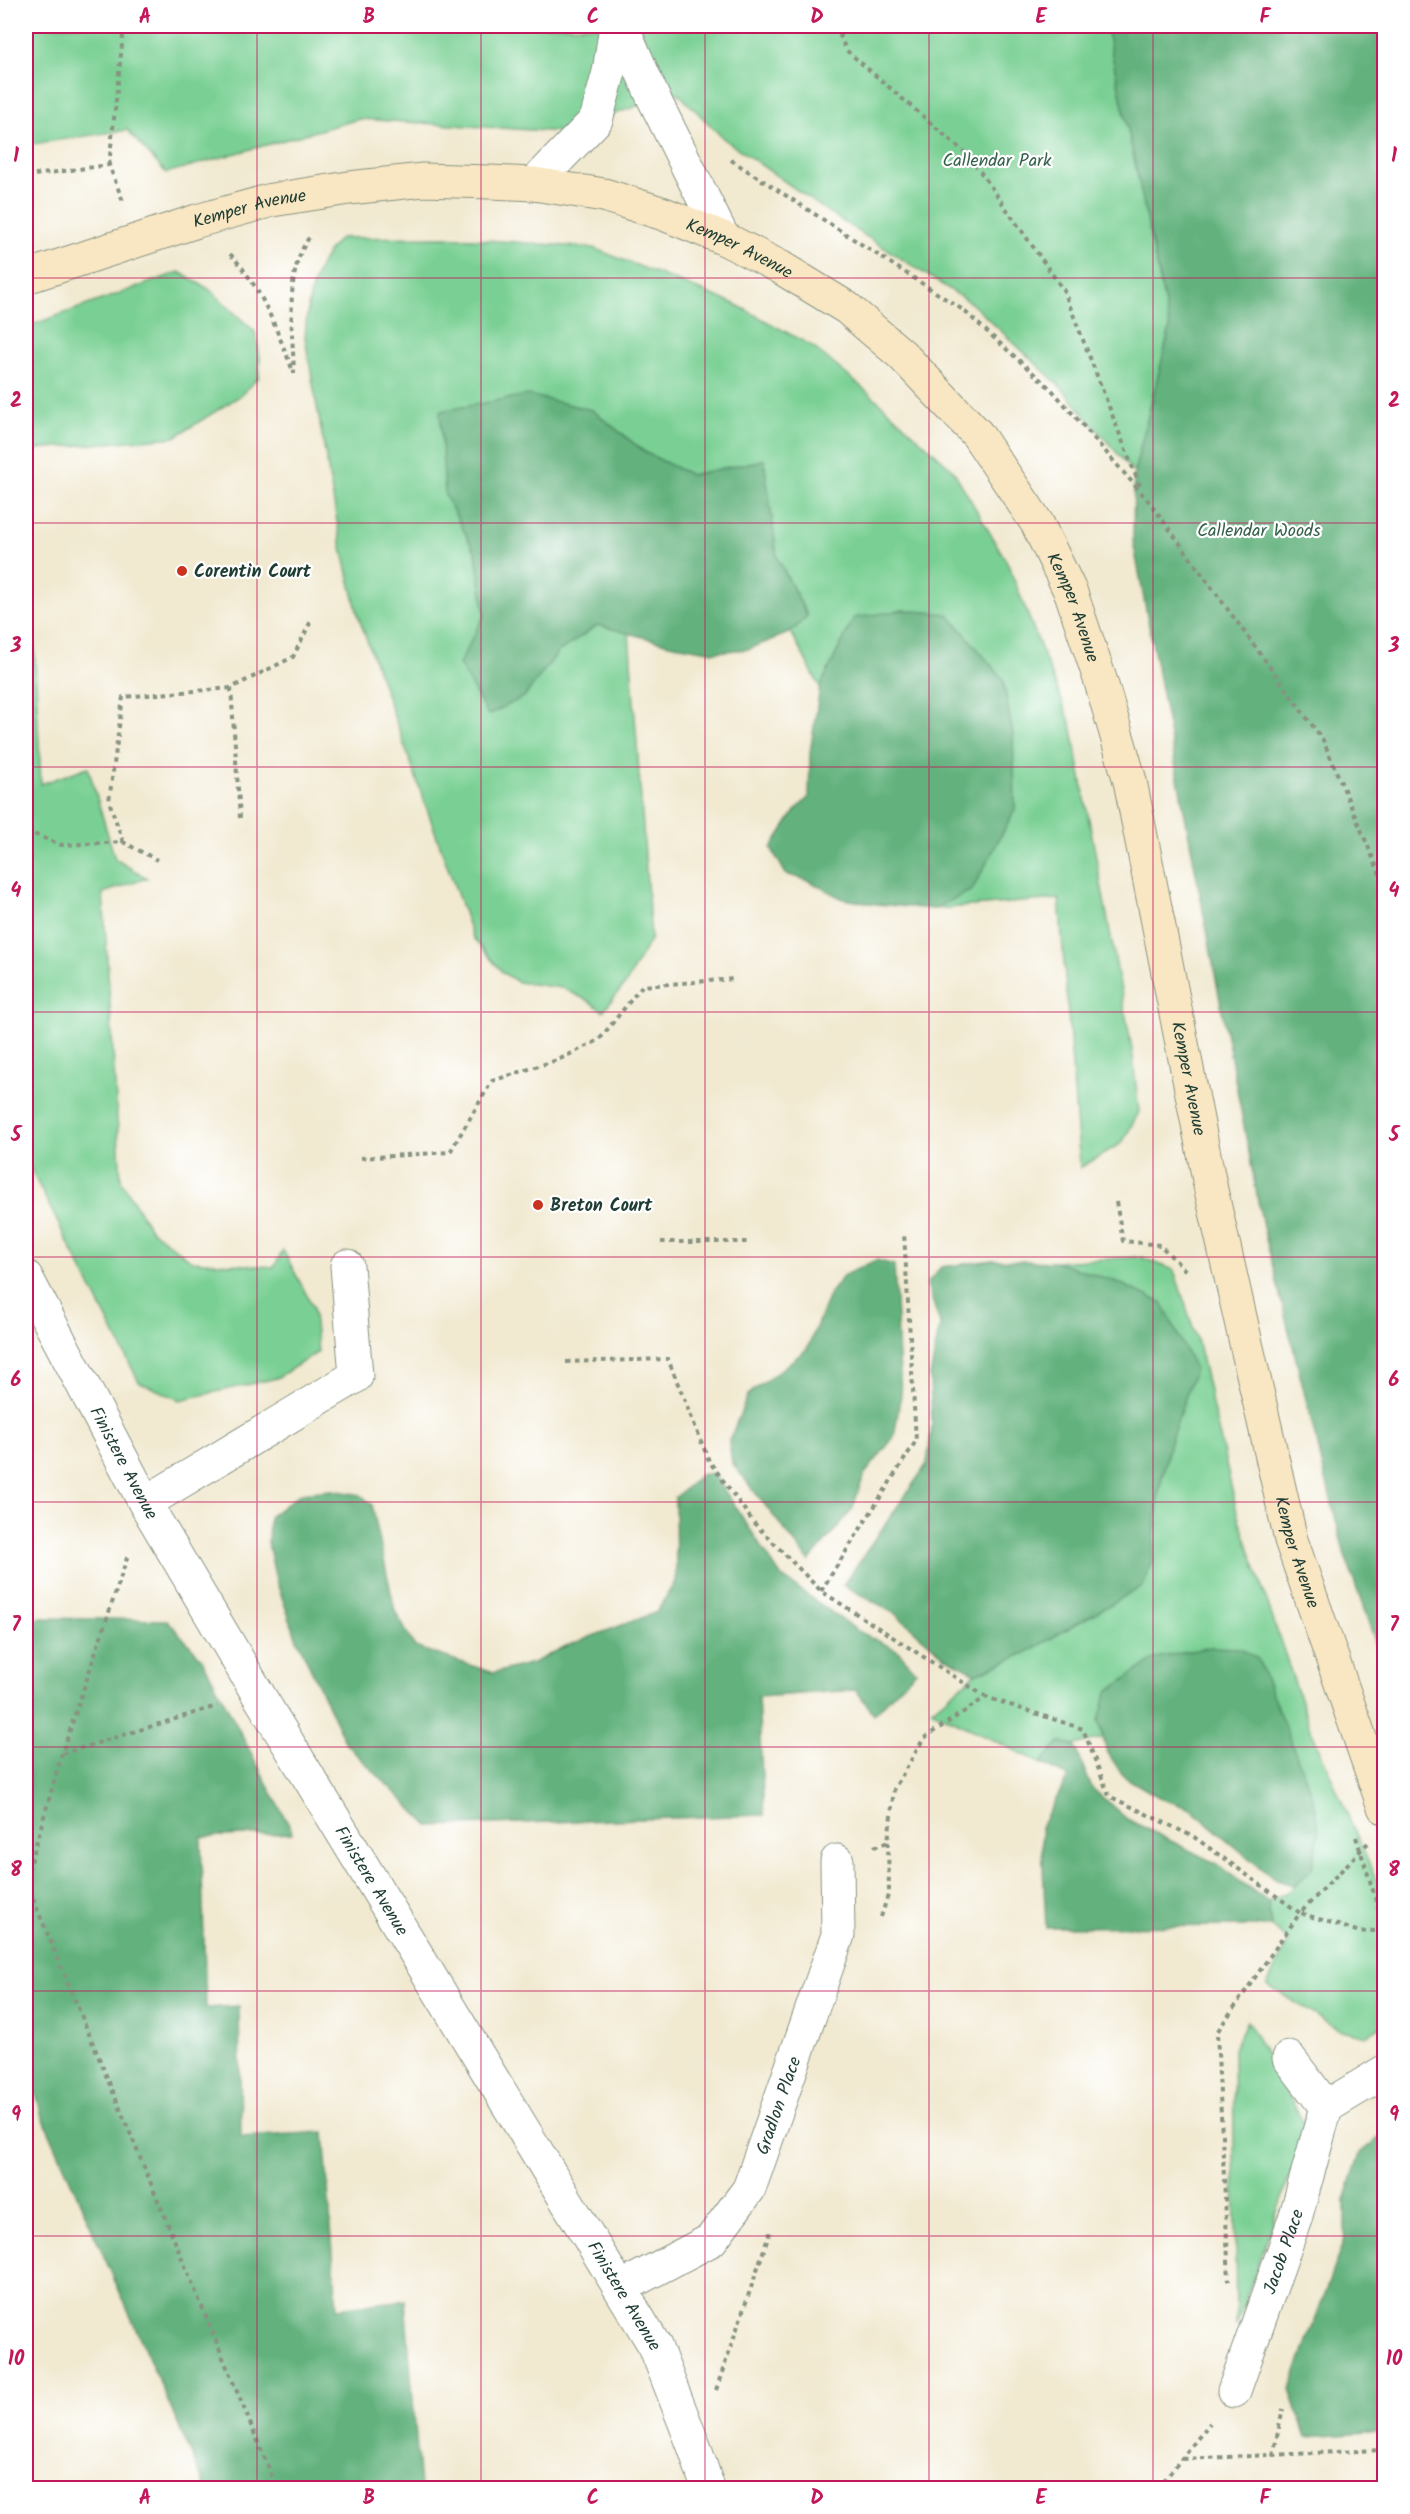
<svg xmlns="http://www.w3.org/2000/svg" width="1410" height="2514" font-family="Kalam,sans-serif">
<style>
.green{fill:#7ad094;stroke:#4c8664;stroke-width:1.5}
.forest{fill:#63b27e;stroke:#417859;stroke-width:1.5}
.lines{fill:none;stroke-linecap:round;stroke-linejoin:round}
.street-casing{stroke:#889382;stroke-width:35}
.secondary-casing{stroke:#889382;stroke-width:35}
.path{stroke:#889382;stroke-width:4;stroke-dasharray:4.5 4.5;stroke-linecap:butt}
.street{stroke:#fff;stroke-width:33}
.secondary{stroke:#f9e7c3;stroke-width:33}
.grid{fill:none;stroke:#c2185b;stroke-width:1.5;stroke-opacity:0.55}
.poi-dot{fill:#c8321e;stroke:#fff;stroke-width:2}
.labels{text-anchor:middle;stroke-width:4.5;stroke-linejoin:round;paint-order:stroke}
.park-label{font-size:18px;fill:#36624c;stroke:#fff}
.street-label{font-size:18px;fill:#1f3d34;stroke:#fff}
.poi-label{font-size:18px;font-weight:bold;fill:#1f3d34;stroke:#fff;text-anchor:start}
.neatline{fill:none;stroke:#c2185b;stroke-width:2}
.grid-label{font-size:20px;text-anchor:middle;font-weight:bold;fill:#c2185b}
</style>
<rect width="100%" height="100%" fill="#fff"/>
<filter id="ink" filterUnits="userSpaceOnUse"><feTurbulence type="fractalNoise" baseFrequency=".0167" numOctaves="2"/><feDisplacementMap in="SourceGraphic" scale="12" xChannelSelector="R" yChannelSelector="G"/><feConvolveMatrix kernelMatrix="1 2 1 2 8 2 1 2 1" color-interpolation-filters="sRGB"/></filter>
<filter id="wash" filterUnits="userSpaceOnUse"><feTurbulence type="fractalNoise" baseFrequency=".008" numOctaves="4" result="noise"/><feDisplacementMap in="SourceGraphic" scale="24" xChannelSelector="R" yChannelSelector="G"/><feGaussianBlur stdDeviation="1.35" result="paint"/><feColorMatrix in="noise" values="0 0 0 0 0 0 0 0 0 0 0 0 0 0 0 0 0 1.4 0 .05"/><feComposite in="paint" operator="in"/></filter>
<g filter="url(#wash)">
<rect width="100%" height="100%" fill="#f1e9d0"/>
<!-- green -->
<g class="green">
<polygon points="26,26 1106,26 1170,328 1134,473 1060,386 971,303 831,214 724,139 677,92 563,132 359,119 166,173 127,130 26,145"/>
<path d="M 446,237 L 593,248 L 735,304 L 812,346 L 876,399 L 953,470 L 1007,562 L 1071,724 L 1132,1049 L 1139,1112 L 1122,1143 L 1080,1168 L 1059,899 L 934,909 L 972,890 L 1015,810 L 1013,736 L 1003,679 L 854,618 L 820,687 L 791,632 L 807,615 L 777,557 L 764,460 L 691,475 L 646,453 L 592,410 L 445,495 L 476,554 L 485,614 L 459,664 L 524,697 L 558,652 L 598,625 L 629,633 L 651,938 L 626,983 L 603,1011 L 587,1000 L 562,988 L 518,982 L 503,973 L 473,938 L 358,615 L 341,544 L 305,338 C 307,301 313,265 340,238 Z"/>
<polygon points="179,272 209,289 255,332 260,356 259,377 240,396 175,437 26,450 26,327"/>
<polygon points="26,477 41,784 88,767 115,859 147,878 103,893 121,1180 150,1229 192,1261 274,1267 283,1250 313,1307 318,1352 277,1378 180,1400 139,1382 26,1160"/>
<path d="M 1141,1257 L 1174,1270 L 1198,1343 L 1238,1516 L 1310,1728 L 1380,1889 L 1384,1924 L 1384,2024 L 1366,2036 L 1338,2029 L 1267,1985 L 1289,1941 L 1271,1926 L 1268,1902 C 1277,1897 1289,1892 1296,1885 C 1326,1859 1319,1821 1309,1787 L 1099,1720 L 1103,1738 L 1074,1745 L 1060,1742 L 1041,1763 L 931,1710 L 976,1674 L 1023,1654 L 1077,1623 L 1159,1491 L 1170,1442 L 1195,1369 L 1161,1303 L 1117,1282 L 1055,1262 Z"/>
<polygon points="1247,2021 1307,2128 1236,2327 1233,2049"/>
</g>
<!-- forest -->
<g class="forest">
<polygon points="1106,26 1384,26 1384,1667 1344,1552 1263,1227 1133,541 1134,473 1170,328"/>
<polygon points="528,395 592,410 646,453 691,475 764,460 777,557 807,616 791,632 749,649 714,652 669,644 598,625 558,652 524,697 488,715 459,664 485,614 476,553 445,495 440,411"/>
<polygon points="903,610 948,614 1003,679 1013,736 1015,809 972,890 934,909 875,904 843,899 809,881 786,874 771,848 795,811 809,797 810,753 820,687 854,618"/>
<polygon points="876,1260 894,1265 901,1395 894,1437 864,1475 852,1510 809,1561 732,1463 729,1441 748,1395 807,1349 830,1293 844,1275"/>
<polygon points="993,1260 1055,1262 1117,1282 1162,1303 1195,1369 1170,1442 1159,1491 1152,1560 1143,1586 1023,1654 976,1674 945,1657 893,1612 843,1585 927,1464 932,1425 930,1377 940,1324 927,1284 941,1267"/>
<polygon points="713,1473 781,1576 858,1631 897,1650 916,1671 874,1714 856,1690 758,1697 764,1815 429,1826 346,1744 296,1637 276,1580 268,1543 269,1517 301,1493 332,1490 361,1495 372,1505 395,1611 415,1647 494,1673 533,1663 566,1646 657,1612 676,1580 675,1498 700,1475"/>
<polygon points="39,1618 167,1620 202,1659 293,1833 201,1837 206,2008 239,2006 241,2137 324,2132 337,2308 405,2300 420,2488 206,2488 41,2113 26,2055 26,1625"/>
<polygon points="1211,1647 1240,1648 1258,1659 1309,1787 1316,1809 1319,1833 1312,1868 1295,1886 1274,1879 1189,1808 1162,1799 1123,1776 1106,1750 1099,1720 1107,1692 1156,1658"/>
<polygon points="1060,1742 1074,1745 1092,1788 1127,1819 1215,1863 1268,1902 1271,1926 1046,1927 1041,1827 1068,1777 1041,1763"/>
<polygon points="1384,2133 1384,2432 1306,2437 1290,2389 1345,2237 1345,2200 1360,2153"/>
</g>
</g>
<g filter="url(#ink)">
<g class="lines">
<defs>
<g id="street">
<polyline points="622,26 652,95 723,238"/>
<polyline points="534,184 596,120 609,72 616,26"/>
<path id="s1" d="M 26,1277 L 145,1503 L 258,1694 L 655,2346 L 695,2449 L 708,2488"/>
<polyline points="145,1503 356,1376 347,1266"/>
<polyline points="1289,2058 1326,2107"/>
<path id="s2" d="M 620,2288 L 711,2240 L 749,2189 L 838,1935 L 837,1861"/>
<path id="s3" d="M 1234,2391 L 1295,2219 L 1326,2107 L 1384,2072"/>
</g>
<g id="secondary">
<path id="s4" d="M 26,277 L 197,221 L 272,200 L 349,188 L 423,180 L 490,182 L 534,184 L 604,195 L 664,214 L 723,238 L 780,267 L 847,308 L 902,355 L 977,434 L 1037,523 L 1071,593 L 1101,682 L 1130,781 L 1211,1190 L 1291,1540 L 1384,1807"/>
</g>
</defs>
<!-- street casing -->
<use href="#street" class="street-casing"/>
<!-- secondary casing -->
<use href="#secondary" class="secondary-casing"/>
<!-- path -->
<g class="path">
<polyline points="836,26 846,50 970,157 1064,291 1141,489"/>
<polyline points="731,160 963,310 1052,390 1151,504 1323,740 1384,884"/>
<polyline points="109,165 124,26"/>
<polyline points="26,176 109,165 124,204"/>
<path d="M 230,254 C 262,287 276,329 293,371"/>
<path d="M 294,374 C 293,331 283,271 311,235"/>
<polyline points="240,818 231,688 293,657 311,621"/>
<polyline points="26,831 61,845 123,842 157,860"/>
<polyline points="123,842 109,801 123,697 231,688"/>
<polyline points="361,1158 450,1152 492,1081 560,1059 599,1040 642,986 735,979"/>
<polyline points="1116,1202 1123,1241 1160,1245 1186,1271"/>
<polyline points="661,1242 749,1242"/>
<polyline points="566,1362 668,1359 709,1461 754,1523 821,1591 986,1697"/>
<polyline points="821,1591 916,1441 904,1233"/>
<polyline points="62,1754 217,1706"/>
<polyline points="1356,1837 1384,1925"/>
<polyline points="1368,1843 1300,1913 1360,1932 1384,1930"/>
<polyline points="874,1847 888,1842"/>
<polyline points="26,1879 62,1754 128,1555"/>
<polyline points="26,1882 277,2488"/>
<polyline points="881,1917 889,1892 888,1842 894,1789 924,1738 986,1697 1083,1729 1109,1796 1194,1837 1300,1913 1217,2032 1229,2281"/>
<polyline points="716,2390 770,2232"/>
<polyline points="1273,2455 1283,2409"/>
<polyline points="1183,2459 1381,2450 1384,2448"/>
<polyline points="1158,2488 1210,2423"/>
</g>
<!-- street -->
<use href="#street" class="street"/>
<!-- secondary -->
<use href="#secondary" class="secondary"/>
</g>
</g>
<!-- grid -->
<path class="grid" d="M 257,26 L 257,2488M 481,26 L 481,2488M 705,26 L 705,2488M 929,26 L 929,2488M 1153,26 L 1153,2488M 26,278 L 1384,278M 26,523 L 1384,523M 26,767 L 1384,767M 26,1012 L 1384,1012M 26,1257 L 1384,1257M 26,1502 L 1384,1502M 26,1747 L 1384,1747M 26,1991 L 1384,1991M 26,2236 L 1384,2236"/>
<!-- markers -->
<g class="poi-dot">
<circle cx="182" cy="571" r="6"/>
<circle cx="538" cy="1205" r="6"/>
</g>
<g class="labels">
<!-- park labels -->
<g class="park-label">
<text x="997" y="166">Callendar Park</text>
<text x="1259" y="536">Callendar Woods</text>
</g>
<!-- street labels -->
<g class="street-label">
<text dy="6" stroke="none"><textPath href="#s4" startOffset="234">Kemper Avenue</textPath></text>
<text dy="6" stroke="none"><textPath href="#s4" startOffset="738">Kemper Avenue</textPath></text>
<text dy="6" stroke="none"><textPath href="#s4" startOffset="1242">Kemper Avenue</textPath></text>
<text dy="6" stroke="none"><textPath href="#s4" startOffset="1728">Kemper Avenue</textPath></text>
<text dy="6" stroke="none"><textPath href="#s1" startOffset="210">Finistere Avenue</textPath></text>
<text dy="6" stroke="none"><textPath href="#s4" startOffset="2214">Kemper Avenue</textPath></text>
<text dy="6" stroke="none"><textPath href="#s1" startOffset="696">Finistere Avenue</textPath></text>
<text dy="6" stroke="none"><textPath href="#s2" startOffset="255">Gradlon Place</textPath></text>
<text dy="6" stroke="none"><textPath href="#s3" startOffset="148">Jacob Place</textPath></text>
<text dy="6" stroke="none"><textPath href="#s1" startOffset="1182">Finistere Avenue</textPath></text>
</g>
<!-- poi labels -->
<g class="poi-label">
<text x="194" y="577">Corentin Court</text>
<text x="550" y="1211">Breton Court</text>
</g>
</g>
<!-- margin -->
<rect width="1410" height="2514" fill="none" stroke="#fff" stroke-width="66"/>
<rect x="33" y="33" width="1344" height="2448" class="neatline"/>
<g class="grid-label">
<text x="145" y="23">A</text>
<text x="369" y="23">B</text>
<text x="593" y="23">C</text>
<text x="817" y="23">D</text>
<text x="1041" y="23">E</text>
<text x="1265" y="23">F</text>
<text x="16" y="162">1</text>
<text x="1394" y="162">1</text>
<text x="16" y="407">2</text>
<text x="1394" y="407">2</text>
<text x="16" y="652">3</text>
<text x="1394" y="652">3</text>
<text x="16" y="897">4</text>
<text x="1394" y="897">4</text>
<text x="16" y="1141">5</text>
<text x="1394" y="1141">5</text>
<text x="16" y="1386">6</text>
<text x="1394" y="1386">6</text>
<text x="16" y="1631">7</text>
<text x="1394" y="1631">7</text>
<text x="16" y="1876">8</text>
<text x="1394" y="1876">8</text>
<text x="16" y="2121">9</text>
<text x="1394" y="2121">9</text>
<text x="16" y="2365">10</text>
<text x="1394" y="2365">10</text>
<text x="145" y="2504">A</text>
<text x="369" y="2504">B</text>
<text x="593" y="2504">C</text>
<text x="817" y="2504">D</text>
<text x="1041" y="2504">E</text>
<text x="1265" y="2504">F</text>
</g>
</svg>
